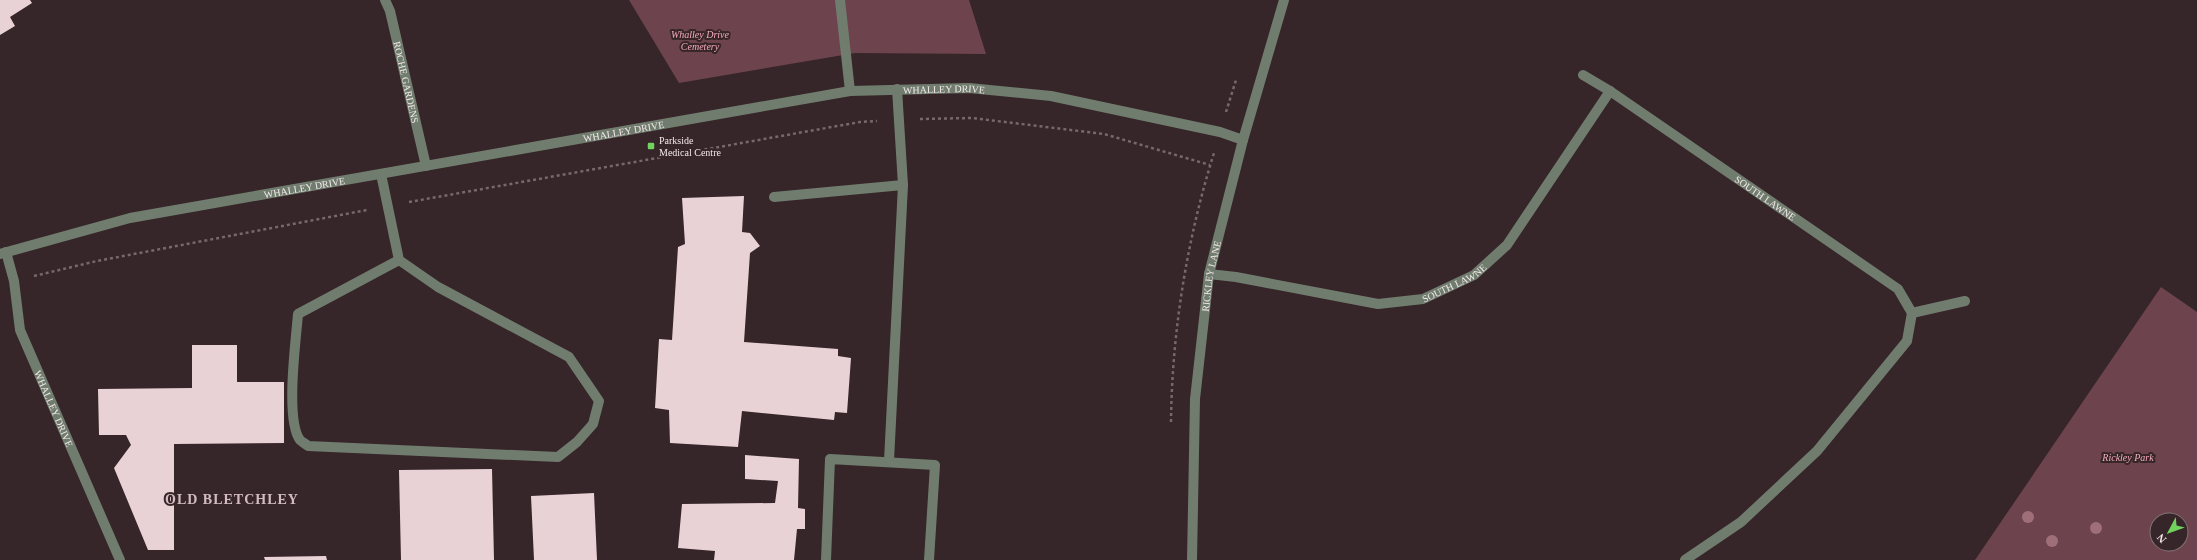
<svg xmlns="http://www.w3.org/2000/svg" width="2197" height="560" font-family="Georgia,serif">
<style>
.green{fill:#6d444d;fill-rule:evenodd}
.building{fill:#e9d2d6}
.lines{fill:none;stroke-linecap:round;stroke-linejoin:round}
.path{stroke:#77686b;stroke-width:2.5;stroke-dasharray:3 3;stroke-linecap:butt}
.minor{stroke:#707d6e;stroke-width:10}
.tree{fill:#9f6f79}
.poi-dot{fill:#71d35e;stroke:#362529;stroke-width:1.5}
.labels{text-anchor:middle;stroke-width:4;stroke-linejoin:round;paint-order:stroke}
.park-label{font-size:10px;font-style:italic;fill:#f5abbb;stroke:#362529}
.street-label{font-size:10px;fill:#f3e8ea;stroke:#362529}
.poi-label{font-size:10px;fill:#f3e8ea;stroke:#362529;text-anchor:start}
.district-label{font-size:14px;font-weight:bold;letter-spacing:1px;fill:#d2bcc0;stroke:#362529}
</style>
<rect width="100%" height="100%" fill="#362529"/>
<!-- green -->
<g class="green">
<polygon points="629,0 969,0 986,54 855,53 679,83"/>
<path d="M 2161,287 L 2197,312 L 2197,560 L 1975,560 ZM 2157,520 L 2181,520 L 2181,544 L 2157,544 Z"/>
</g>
<!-- building -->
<g class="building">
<polygon points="0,0 30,0 32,3 10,17 15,26 0,35"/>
<polygon points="744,196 742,232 750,233 760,246 750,253 744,342 838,349 838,356 851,358 847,413 835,412 834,420 742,411 738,447 670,443 669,410 655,408 659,339 672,340 678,247 685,244 682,198"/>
<polygon points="192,345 237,345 237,382 284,382 284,443 174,444 174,550 148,550 114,468 131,445 126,435 99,435 98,389 192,388"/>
<polygon points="745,455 799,459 798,508 805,509 805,529 797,529 794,560 714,560 715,551 678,548 682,504 775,503 778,481 745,479"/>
<polygon points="492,469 494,560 401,560 399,470"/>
<polygon points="594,493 597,560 534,560 531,496"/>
<polygon points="326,556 327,560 265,560 264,557"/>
</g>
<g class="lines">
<!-- path -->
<g class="path">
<polyline points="1226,112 1236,80"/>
<polyline points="920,119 972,118 1104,134 1210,165"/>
<polyline points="409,202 860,122 877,121"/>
<polyline points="34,276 97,261 367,210"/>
<path d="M 1171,422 C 1172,331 1187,239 1214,153"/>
</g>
<!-- minor -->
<g class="minor">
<path id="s1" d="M 385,0 L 390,11 L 426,166"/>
<polyline points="840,0 850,91"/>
<path id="s2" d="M 1583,75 L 1610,91 L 1898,289 L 1912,313 L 1907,341 L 1817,451 L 1741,522 L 1685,560"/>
<path d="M 381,174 L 399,260 L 438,287 L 569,357 L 599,401 L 593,424 L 577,442 L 558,457 L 308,446 C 306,444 302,442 300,440 C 285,420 296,340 298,314 L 399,260"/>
<polyline points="774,197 903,185"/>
<path id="s3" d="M 6,252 L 14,281 L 20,330 L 120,560"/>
<path id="s4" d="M 0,254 L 130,218 L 850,91 L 969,88 L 1051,96 L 1220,132 L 1243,140"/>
<path id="s5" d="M 1209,274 L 1236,277 L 1378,304 L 1423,299 L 1474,275 L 1507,245 L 1610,91"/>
<polyline points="1912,313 1965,301"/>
<polyline points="889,461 903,185 897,89"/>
<polyline points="826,560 830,459 935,465 929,560"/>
<path id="s6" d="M 1192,560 L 1195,399 L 1209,274 L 1243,140 L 1284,0"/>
</g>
</g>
<!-- trees -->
<g class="tree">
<circle cx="2028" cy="517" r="6"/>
<circle cx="2096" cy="528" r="6"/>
<circle cx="2052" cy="541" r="6"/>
</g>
<!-- markers -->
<rect class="poi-dot" x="647" y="142" width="8" height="8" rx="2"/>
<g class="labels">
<!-- park labels -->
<g class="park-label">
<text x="700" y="38">Whalley Drive<tspan x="700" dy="12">Cemetery</tspan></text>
<text x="2128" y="461">Rickley Park</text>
</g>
<!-- street labels -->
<g class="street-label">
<text dy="4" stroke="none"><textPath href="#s1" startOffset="85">ROCHE GARDENS</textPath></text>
<text dy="4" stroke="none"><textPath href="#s4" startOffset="960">WHALLEY DRIVE</textPath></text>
<text dy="4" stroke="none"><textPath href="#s4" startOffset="636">WHALLEY DRIVE</textPath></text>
<text dy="4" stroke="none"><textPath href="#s4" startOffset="312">WHALLEY DRIVE</textPath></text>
<text dy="4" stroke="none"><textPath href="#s2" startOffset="220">SOUTH LAWNE</textPath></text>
<text dy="4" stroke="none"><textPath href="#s6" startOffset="285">RICKLEY LANE</textPath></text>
<text dy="4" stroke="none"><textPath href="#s5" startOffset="252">SOUTH LAWNE</textPath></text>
<text dy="4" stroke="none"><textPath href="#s3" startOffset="165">WHALLEY DRIVE</textPath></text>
</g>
<!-- poi labels -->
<g class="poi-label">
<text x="659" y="144">Parkside<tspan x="659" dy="12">Medical Centre</tspan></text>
</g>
<!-- district labels -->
<g class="district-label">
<text x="232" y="504">OLD BLETCHLEY</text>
</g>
</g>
<!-- north arrow -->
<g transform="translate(2169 532) rotate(229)"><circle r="19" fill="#362529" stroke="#827376"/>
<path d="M0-3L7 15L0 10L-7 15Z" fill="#71d35e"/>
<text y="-6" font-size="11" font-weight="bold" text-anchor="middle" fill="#f3e8ea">N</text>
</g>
</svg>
